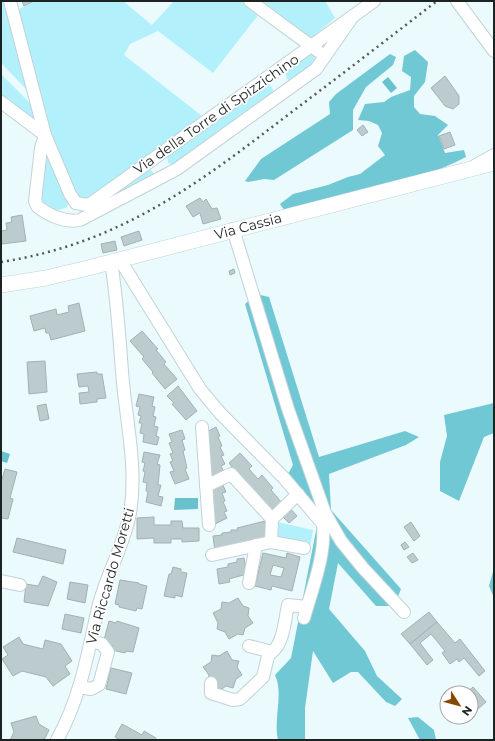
<svg xmlns="http://www.w3.org/2000/svg" width="495" height="741" font-family="Montserrat,sans-serif">
<style>
.green{fill:#b2f1fc}
.forest{fill:#71c8d5}
.water{fill:#6ac1ce}
.building{fill:#bbcbce;stroke:#a2b1b4;fill-rule:evenodd}
.lines{fill:none;stroke-linecap:round;stroke-linejoin:round}
.minor-casing{stroke:#c2d2d5;stroke-width:14}
.major-casing{stroke:#c2d2d5;stroke-width:16}
.minor{stroke:#fff;stroke-width:12}
.major{stroke:#fff;stroke-width:15}
.rail{stroke:#505959;stroke-width:2.5;stroke-dasharray:2 4;stroke-linecap:butt}
.labels{text-anchor:middle;stroke-width:3.5;stroke-linejoin:round;paint-order:stroke}
.street-label{font-size:14px;fill:#1d2323;stroke:#fff}
</style>
<rect width="100%" height="100%" fill="#eafafd"/>
<!-- green -->
<g class="green">
<polygon points="1,1 7,1 32,95 1,63"/>
<polygon points="36,1 123,1 152,25 174,1 242,1 259,14 213,73 158,31 130,44 124,55 202,116 85,200 79,198 72,187 46,117 17,10"/>
<polygon points="257,1 325,1 335,18 309,40"/>
<polygon points="311,53 316,59 314,63 290,81 287,79 285,70"/>
<polygon points="1,74 33,106 39,124 1,98"/>
<path d="M 264,84 C 271,85 273,87 274,94 L 175,166 L 168,163 L 167,155 Z"/>
<path d="M 45,157 L 49,159 L 69,201 L 67,207 C 31,224 43,176 45,157 Z"/>
<polygon points="147,169 152,171 154,175 124,192 122,187"/>
<polygon points="277,522 313,530 310,547 273,539"/>
</g>
<!-- forest -->
<g class="forest">
<path d="M 415,50 L 428,62 L 425,82 L 414,96 L 414,107 L 420,114 L 435,116 L 448,125 L 438,135 L 445,153 L 464,150 L 466,157 C 410,186 346,198 285,211 L 280,204 L 293,194 L 328,185 L 348,177 L 360,174 L 385,155 L 378,146 L 382,133 L 378,125 L 369,121 L 358,120 L 365,104 L 384,102 L 391,97 L 410,90 L 411,77 L 402,71 L 404,56 Z"/>
<polygon points="390,54 396,57 393,65 366,87 353,110 353,130 274,180 264,179 248,182 245,181 261,159 330,114 329,102 336,94"/>
<path d="M 256,294 L 269,297 L 319,457 L 405,431 L 419,437 L 406,445 L 329,474 L 331,510 L 401,589 L 394,606 L 376,606 L 338,563 L 329,609 L 365,651 L 377,676 L 402,699 L 395,706 L 386,702 L 358,672 L 351,672 L 333,683 L 313,651 L 305,708 L 305,740 L 278,740 C 273,718 284,695 275,675 L 291,658 L 317,526 L 287,476 L 293,465 L 245,304 Z"/>
<polygon points="494,403 494,433 484,437 459,501 440,491 440,462 447,436 444,415"/>
<polygon points="494,568 494,598 489,586"/>
<polygon points="418,717 434,730 436,740 420,740 408,718"/>
</g>
<!-- water -->
<g class="water">
<polygon points="388,77 397,88 391,93 382,82"/>
<polygon points="1,451 10,454 7,463 1,461"/>
<polygon points="175,498 198,498 198,509 174,510"/>
</g>
<!-- building -->
<g class="building">
<polygon points="22,1 34,1 24,6"/>
<polygon points="445,76 459,96 459,104 453,109 445,106 431,88"/>
<polygon points="363,125 368,132 362,136 357,130"/>
<polygon points="450,132 455,145 444,149 439,136"/>
<polygon points="200,198 203,202 206,199 212,209 217,208 221,219 203,224 200,213 193,217 186,206"/>
<polygon points="22,215 26,241 2,244 1,231 7,230 6,223 12,222 11,217"/>
<polygon points="139,231 142,240 124,246 121,237"/>
<polygon points="115,241 117,250 103,253 101,244"/>
<polygon points="234,269 235,273 230,275 229,271"/>
<polygon points="79,303 85,331 51,340 49,333 46,333 45,328 34,331 30,316 56,309 57,315 69,312 68,306"/>
<polygon points="142,331 158,349 156,350 166,362 164,364 177,379 165,389 152,373 153,372 142,359 144,357 130,341"/>
<polygon points="45,361 47,392 29,394 27,362"/>
<polygon points="97,372 97,374 102,374 106,398 97,399 97,402 80,404 79,393 89,392 88,386 79,387 77,374"/>
<polygon points="178,386 197,411 186,420 172,404 174,403 167,396"/>
<polygon points="139,394 154,397 152,406 155,407 153,416 156,417 154,426 158,427 156,436 159,437 157,445 143,442 144,434 140,433 142,423 139,423 141,416 138,415 140,407 136,406"/>
<polygon points="46,404 49,419 40,421 37,406"/>
<polygon points="216,427 220,436 218,437 222,446 220,447 224,455 221,456 225,464 221,466 225,474 211,480 207,462 211,460 207,453 210,452 206,443 209,442 205,433"/>
<polygon points="182,430 185,439 182,440 185,450 183,451 187,468 185,469 189,479 175,484 170,472 174,471 170,462 173,461 170,454 173,453 169,443 172,442 169,434"/>
<polygon points="144,452 160,455 157,464 160,465 158,485 161,485 158,496 163,497 161,506 146,502 148,492 146,491 147,483 143,482 145,472 143,471 145,463 142,462"/>
<polygon points="240,453 252,466 249,469 258,479 262,475 273,488 271,490 282,503 269,513 229,463"/>
<polygon points="5,469 17,472 10,498 13,499 8,519 1,518 1,482"/>
<polygon points="222,483 226,492 222,493 225,501 223,502 227,511 224,512 227,518 213,525 208,490"/>
<polygon points="289,507 297,516 289,523 281,515"/>
<polygon points="154,517 154,525 171,525 171,521 182,521 183,528 199,528 199,541 182,542 182,539 171,539 171,543 154,543 154,538 137,539 137,518"/>
<polygon points="265,521 267,538 215,552 213,536 222,535 222,533 231,532 231,530 238,530 237,528"/>
<polygon points="411,522 420,536 414,541 404,527"/>
<polygon points="17,538 66,550 63,564 13,552"/>
<polygon points="405,542 409,547 404,550 401,545"/>
<path d="M 263,553 L 286,558 L 287,553 L 300,557 L 292,591 L 272,586 L 271,590 L 255,586 ZM 273,565 L 284,568 L 281,577 L 270,575 Z"/>
<polygon points="413,553 418,560 412,563 407,557"/>
<polygon points="244,558 247,574 229,579 230,582 219,584 217,569 228,567 228,564 237,562 237,559"/>
<polygon points="173,567 181,569 181,572 187,573 182,597 175,595 175,598 164,596 169,574 171,574"/>
<polygon points="43,576 57,582 48,606 24,602 26,584 38,586"/>
<polygon points="120,580 139,583 139,584 147,586 142,609 137,608 136,611 119,607 119,605 115,604"/>
<polygon points="70,582 88,585 85,603 67,599"/>
<polygon points="238,598 243,606 249,608 248,616 253,623 245,628 243,635 238,634 229,639 225,632 217,629 218,623 213,613 221,609 222,602 229,603"/>
<polygon points="429,612 437,622 410,644 401,634"/>
<polygon points="65,614 84,618 81,633 62,629"/>
<polygon points="109,621 116,623 117,621 139,628 133,652 126,651 125,653 112,650 113,646 103,644"/>
<polygon points="437,622 455,643 460,639 485,671 479,676 464,658 459,662 457,659 450,664 442,653 445,651 431,634 420,643 433,660 427,665 410,644"/>
<polygon points="19,637 23,644 43,649 45,640 61,644 72,661 65,666 70,674 53,686 46,677 22,671 13,676 2,659 8,655 3,647"/>
<polygon points="227,651 232,660 239,661 237,667 242,675 236,679 233,688 226,686 219,691 214,684 207,682 209,675 203,667 211,662 212,655 219,656"/>
<polygon points="111,668 132,673 126,694 106,689"/>
<polygon points="473,687 486,702 478,709 471,700 471,693 466,693"/>
<polygon points="36,716 39,724 49,730 44,740 10,740 14,732 11,723"/>
<polygon points="122,724 142,735 144,731 156,738 155,740 120,740 115,737"/>
</g>
<g class="lines">
<defs>
<g id="minor">
<polyline points="10,1 45,135 70,194 76,203"/>
<polyline points="250,1 318,51"/>
<polyline points="457,1 494,51"/>
<polyline points="1,102 45,135"/>
<path d="M 45,135 L 41,148 L 35,201 L 37,206 C 48,215 65,223 80,220 L 177,169 L 316,69 L 353,16"/>
<polyline points="476,165 494,155"/>
<polyline points="76,203 87,205 93,202 374,1"/>
<polyline points="233,229 288,409 325,513 341,541 363,568 404,612"/>
<path d="M 120,260 L 200,389 L 220,413 L 284,478 L 323,524 C 326,555 312,589 304,618"/>
<polyline points="202,427 209,525"/>
<polyline points="206,486 231,474 272,519"/>
<polyline points="271,542 272,519 298,494"/>
<polyline points="212,555 271,542 304,548"/>
<polyline points="1,581 20,585"/>
<polyline points="249,583 256,545"/>
<path d="M 249,646 L 272,652 C 284,643 285,618 288,605 L 307,607"/>
<polyline points="211,683 211,693 233,700 240,699 263,677 269,652"/>
<polyline points="80,687 91,689 99,685 108,652 102,644 91,641"/>
<path d="M 57,740 C 80,699 88,653 98,608 C 106,575 124,546 130,513 C 138,466 125,417 122,371 C 119,334 117,298 111,262"/>
</g>
<polyline id="major" points="1,285 46,278 88,268 494,163"/>
</defs>
<!-- minor casing -->
<use href="#minor" class="minor-casing"/>
<!-- major casing -->
<use href="#major" class="major-casing"/>
<!-- minor -->
<use href="#minor" class="minor"/>
<!-- major -->
<use href="#major" class="major"/>
<!-- rail -->
<path class="rail" d="M 1,262 C 122,243 199,183 293,111 C 341,75 389,38 437,1"/>
</g>
<g class="labels">
<!-- street labels -->
<g class="street-label">
<text transform="translate(216 114) rotate(-35)" y="5">Via della Torre di Spizzichino</text>
<text transform="translate(248 226) rotate(-15)" y="5">Via Cassia</text>
<text transform="translate(110 576) rotate(-74)" y="5">Via Riccardo Moretti</text>
</g>
</g>
<!-- border -->
<rect width="495" height="741" fill="none" stroke="#1d2323" stroke-width="4"/>
<!-- north arrow -->
<g transform="translate(459 705) rotate(126)"><circle r="19" fill="#ffffff" stroke="#a5a7a7"/>
<path d="M0-3L7 15L0 10L-7 15Z" fill="#864807"/>
<text y="-6" font-size="11" font-weight="bold" text-anchor="middle" fill="#1d2323">N</text>
</g>
</svg>
